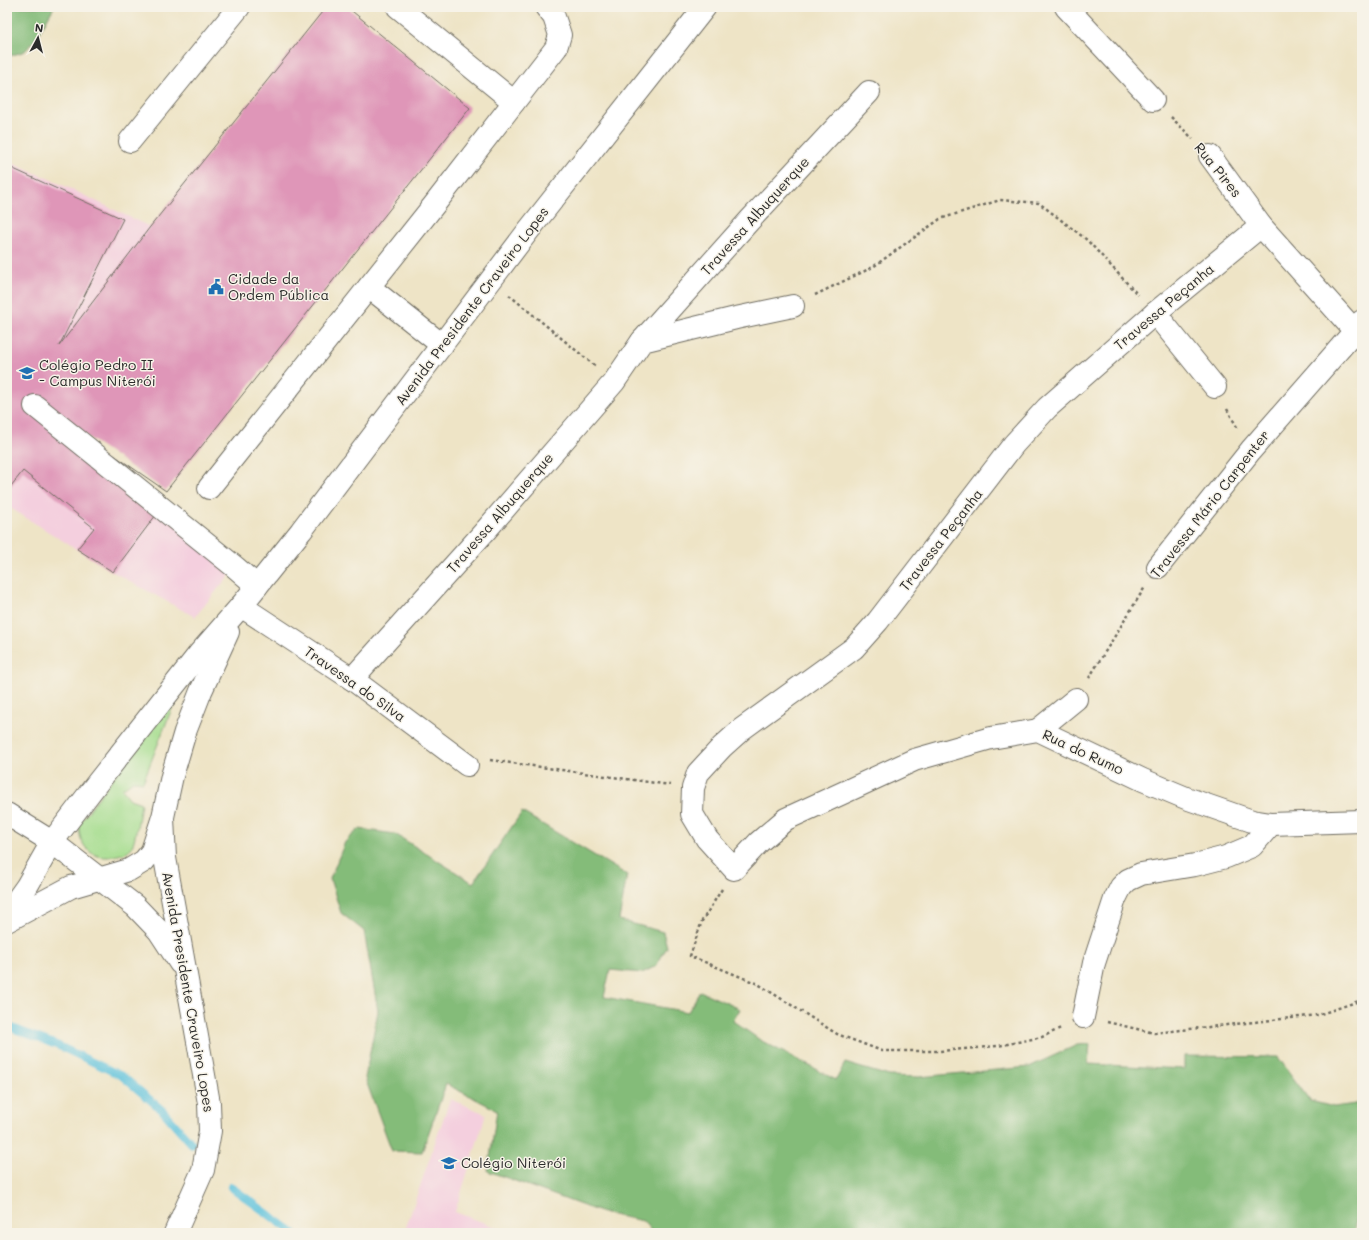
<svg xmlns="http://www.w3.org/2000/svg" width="1369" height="1240" font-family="Mali,sans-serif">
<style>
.built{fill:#f4cfde}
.green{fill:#a5dd8e;stroke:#68845c}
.forest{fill:#84bc79;stroke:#587452}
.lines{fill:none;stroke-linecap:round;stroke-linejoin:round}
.stream{stroke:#5ec2dc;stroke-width:8}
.building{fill:#df96b8}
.minor-casing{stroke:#6f6c61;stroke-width:24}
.major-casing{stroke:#6f6c61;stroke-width:24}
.path{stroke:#6f6c61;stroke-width:2.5;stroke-dasharray:3 3;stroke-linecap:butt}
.minor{stroke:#fff;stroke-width:22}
.major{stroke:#fff;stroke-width:22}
.labels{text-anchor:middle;stroke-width:3;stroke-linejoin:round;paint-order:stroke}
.street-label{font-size:14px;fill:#2b2b2b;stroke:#f7f3e8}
.poi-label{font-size:14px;fill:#2b2b2b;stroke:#f7f3e8;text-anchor:start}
</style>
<rect width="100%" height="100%" fill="#f7f3e8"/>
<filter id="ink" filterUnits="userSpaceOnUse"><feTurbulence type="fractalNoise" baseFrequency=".025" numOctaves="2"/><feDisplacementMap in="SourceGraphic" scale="8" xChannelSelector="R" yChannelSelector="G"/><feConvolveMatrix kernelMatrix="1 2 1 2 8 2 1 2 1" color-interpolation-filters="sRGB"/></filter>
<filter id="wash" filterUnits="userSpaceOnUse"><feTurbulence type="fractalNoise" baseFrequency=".012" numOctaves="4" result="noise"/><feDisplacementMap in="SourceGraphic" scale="16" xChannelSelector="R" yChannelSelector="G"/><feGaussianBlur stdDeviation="0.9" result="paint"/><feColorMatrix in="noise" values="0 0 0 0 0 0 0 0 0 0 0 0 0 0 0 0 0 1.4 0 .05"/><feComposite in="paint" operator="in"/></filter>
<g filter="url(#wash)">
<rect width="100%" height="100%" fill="#eee4c6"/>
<!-- built -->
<g class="built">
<polygon points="7,161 54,181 150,227 28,411 235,568 195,617 113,572 7,506"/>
<polygon points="450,1099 486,1114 455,1212 512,1233 404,1233"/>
</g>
<!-- green -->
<path class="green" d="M 180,688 L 143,782 L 133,781 L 122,789 L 130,799 L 141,803 C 140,811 135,843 131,848 C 129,853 123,854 118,855 C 94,863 78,847 79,824 Z"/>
<!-- forest -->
<g class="forest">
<polygon points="7,7 54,7 35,40 25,51 7,57"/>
<polygon points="522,812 627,875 619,920 663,932 667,947 656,966 642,973 610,970 604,997 688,1012 700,991 740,1009 733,1021 760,1040 836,1080 845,1063 889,1076 919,1077 1029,1067 1077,1045 1090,1044 1088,1064 1184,1069 1184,1056 1278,1057 1310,1101 1334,1107 1362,1103 1362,1212 1357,1214 1355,1233 653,1233 643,1221 603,1213 488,1171 497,1110 446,1084 422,1152 392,1151 365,1078 378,1011 364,931 341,913 330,879 345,842 359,829 395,834 473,883"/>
</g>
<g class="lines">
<!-- stream -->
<g class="stream">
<polyline points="7,1026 59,1046 122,1076 162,1110 192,1144"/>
<polyline points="231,1187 294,1233"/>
</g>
</g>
<g id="blocks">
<!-- building -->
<polygon class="building" points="326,7 347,7 470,108 166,491 33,399 159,511 113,572 77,549 94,528 23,471 7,491 7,166 123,219 59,346 150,227"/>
</g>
</g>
<g filter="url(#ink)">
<use href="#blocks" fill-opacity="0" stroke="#6f6c61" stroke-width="1"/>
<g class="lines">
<defs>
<g id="minor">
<polyline points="398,7 514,102"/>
<polyline points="1066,7 1153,100"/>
<polyline points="130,141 239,7"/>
<polyline points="1210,156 1261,226 1362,339"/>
<polyline points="1261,226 1155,313 1047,408 1014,444 878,621 854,648 742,729 722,747 698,773 693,788 692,814 707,839 734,869 759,842 786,819 847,791 914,760 991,738 1038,730 1143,780 1186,798 1252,821 1271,824 1362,821"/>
<polyline points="369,287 442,345"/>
<polyline points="1155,313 1215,387"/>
<polyline points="642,341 749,221 869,92"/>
<polyline points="35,406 235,567 257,586"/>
<polyline points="209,488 434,205 556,48 560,35 554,17 546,7"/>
<polyline points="1158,567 1251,450 1355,331 1362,321"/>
<polyline points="241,606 352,679 467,765"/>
<polyline points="352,679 486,530 614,382 642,341 736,318 793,306"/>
<polyline points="1038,730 1076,699"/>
<polyline points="7,814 52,842 135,906 159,931 180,963"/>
<polyline points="163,818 165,858 209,1103 210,1131 203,1170 175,1233"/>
<polyline points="1083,1017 1094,963 1115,899 1121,887 1128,880 1141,874 1195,865 1226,857 1252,846 1271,824"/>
</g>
<g id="major">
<polyline points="7,914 27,886 52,842 98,782 199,654 241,606 301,531 528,231 705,7"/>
<polyline points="7,921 71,887 129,870 144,861 152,851 163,817 172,776 185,732 201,691 228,632"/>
</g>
</defs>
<!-- minor casing -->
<use href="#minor" class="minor-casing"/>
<!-- major casing -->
<use href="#major" class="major-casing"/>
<!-- path -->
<g class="path">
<polyline points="1171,117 1193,139"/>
<polyline points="509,295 595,366"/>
<polyline points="815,295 873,267 940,219 1000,200 1039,203 1087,240 1138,295"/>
<polyline points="1227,409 1238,429"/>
<polyline points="1089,678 1145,587"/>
<polyline points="490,760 670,785"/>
<polyline points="722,889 702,921 690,956 758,984 837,1034 882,1051 940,1051 998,1046 1042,1037 1061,1028"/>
<polyline points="1107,1022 1154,1033 1318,1015 1362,1000"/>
</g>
<!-- minor -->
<use href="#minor" class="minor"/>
<!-- major -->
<use href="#major" class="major"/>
</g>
</g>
<!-- icons -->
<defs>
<symbol id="civic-bare" viewBox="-9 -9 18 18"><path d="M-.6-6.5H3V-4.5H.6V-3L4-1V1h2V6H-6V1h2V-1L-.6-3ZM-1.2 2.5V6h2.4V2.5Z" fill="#1f6fb2" stroke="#f7f3e8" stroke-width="2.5" paint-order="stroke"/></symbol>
<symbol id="school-bare" viewBox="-9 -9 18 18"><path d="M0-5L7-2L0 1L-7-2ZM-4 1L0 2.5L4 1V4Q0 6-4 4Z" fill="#1f6fb2" stroke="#f7f3e8" stroke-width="2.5" paint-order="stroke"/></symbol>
</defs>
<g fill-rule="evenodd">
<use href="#civic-bare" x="205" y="276" width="22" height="22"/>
<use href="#school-bare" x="16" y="362" width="22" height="22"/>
<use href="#school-bare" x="438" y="1152" width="22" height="22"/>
</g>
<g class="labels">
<!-- street labels -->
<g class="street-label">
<text transform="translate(1218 170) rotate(51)" y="5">Rua Pires</text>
<text transform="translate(755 216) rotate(-48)" y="5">Travessa Albuquerque</text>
<text transform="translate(472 306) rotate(-53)" y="5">Avenida Presidente Craveiro Lopes</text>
<text transform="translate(1164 307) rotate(-40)" y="5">Travessa Peçanha</text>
<text transform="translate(1210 504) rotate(-52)" y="5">Travessa Mário Carpenter</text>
<text transform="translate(500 513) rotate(-49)" y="5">Travessa Albuquerque</text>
<text transform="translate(941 540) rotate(-52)" y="5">Travessa Peçanha</text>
<text transform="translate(355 684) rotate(35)" y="5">Travessa do Silva</text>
<text transform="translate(1083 752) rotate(25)" y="5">Rua do Rumo</text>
<text transform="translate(188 992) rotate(80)" y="5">Avenida Presidente Craveiro Lopes</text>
</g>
<!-- poi labels -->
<g class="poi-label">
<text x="228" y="284">Cidade da<tspan x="228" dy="16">Ordem Pública</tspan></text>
<text x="39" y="370">Colégio Pedro II<tspan x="39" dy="16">- Campus Niterói</tspan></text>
<text x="461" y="1168">Colégio Niterói</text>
</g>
</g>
<!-- margin -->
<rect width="1369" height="1240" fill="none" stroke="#f7f3e8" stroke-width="24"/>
<!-- north arrow -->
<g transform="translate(38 38) rotate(7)" stroke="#f7f3e8" stroke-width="3" paint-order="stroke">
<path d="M0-3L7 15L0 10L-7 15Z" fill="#2b2b2b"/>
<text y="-6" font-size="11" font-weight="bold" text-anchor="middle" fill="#2b2b2b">N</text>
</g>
</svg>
